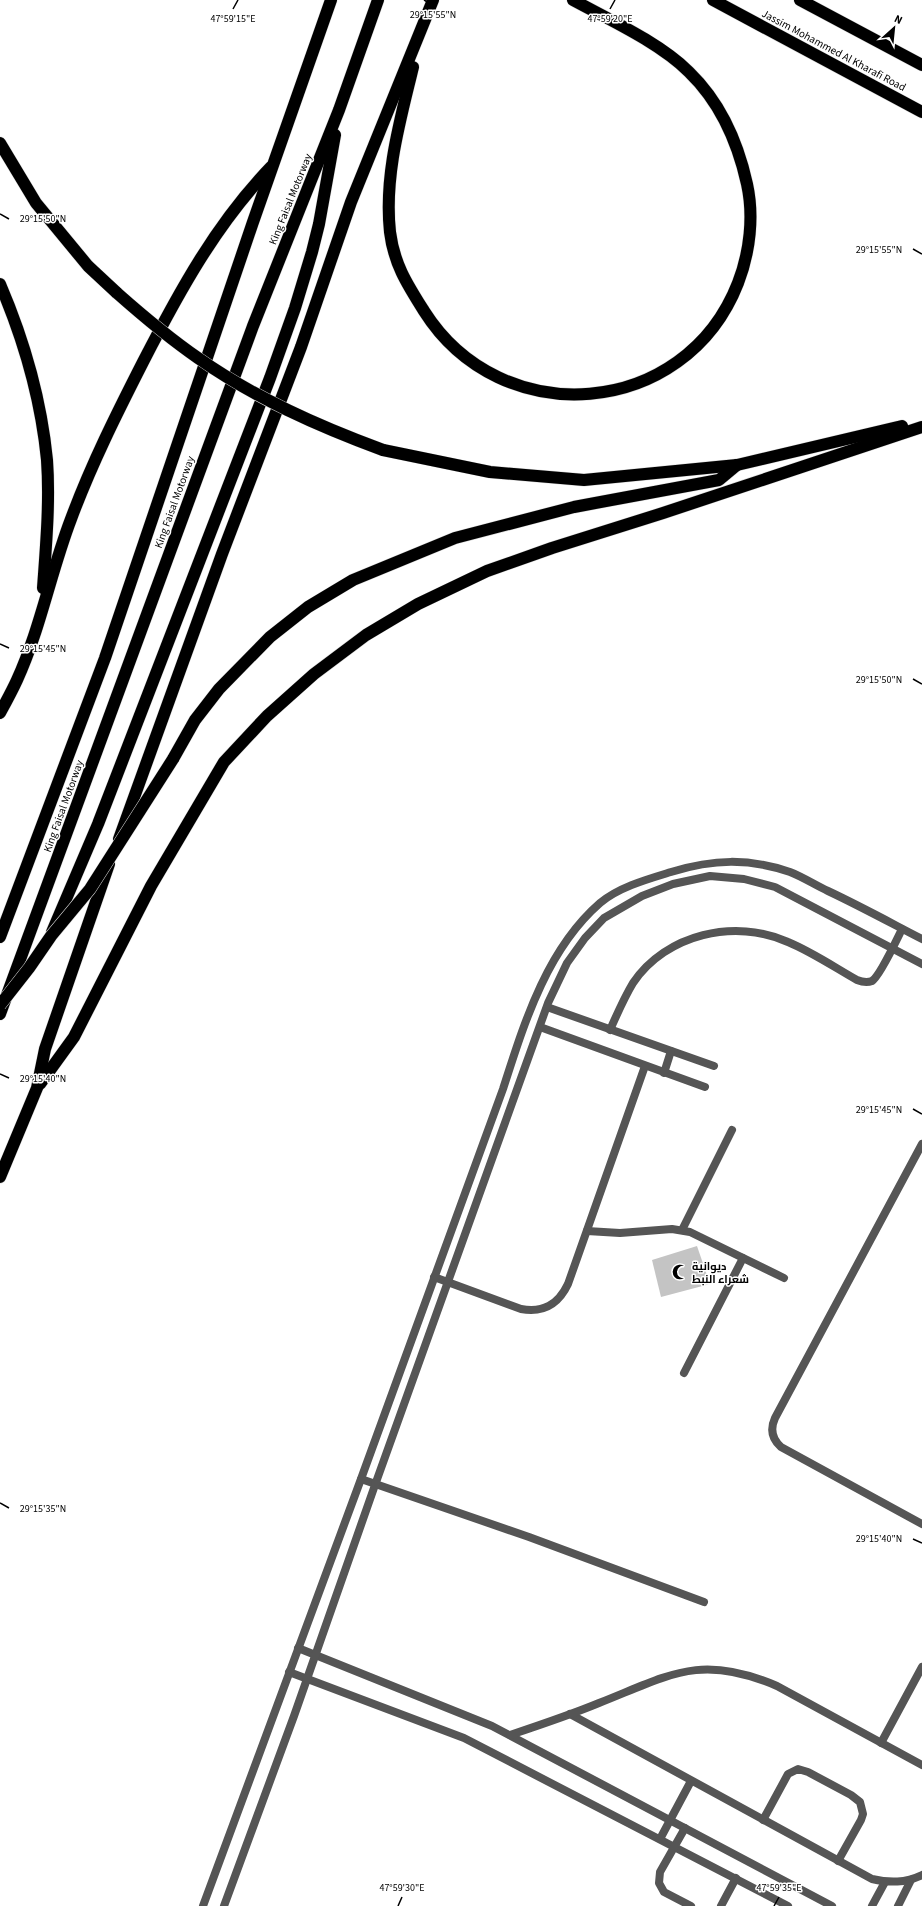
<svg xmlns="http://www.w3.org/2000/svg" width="922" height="1906" font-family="'Source Sans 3',Cairo,sans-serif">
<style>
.building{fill:#c4c4c4}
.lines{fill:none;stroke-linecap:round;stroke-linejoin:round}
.motorway-casing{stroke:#dbdbdb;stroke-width:13}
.service{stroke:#555;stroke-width:8}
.tertiary{stroke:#555;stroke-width:8}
.motorway{stroke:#000;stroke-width:12}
.motorway-bridge-casing{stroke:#dbdbdb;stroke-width:13;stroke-linecap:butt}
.motorway-bridge{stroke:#000;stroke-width:12}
.ticks{fill:none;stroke:#000;stroke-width:1.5}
.labels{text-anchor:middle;stroke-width:3;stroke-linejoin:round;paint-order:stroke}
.street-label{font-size:11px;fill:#000;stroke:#fff}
.poi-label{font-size:11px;font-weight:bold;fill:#000;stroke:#fff;text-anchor:start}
.ticks-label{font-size:10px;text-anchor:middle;fill:#000;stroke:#fff;stroke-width:3;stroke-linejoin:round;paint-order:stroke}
</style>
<rect width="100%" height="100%" fill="#fff"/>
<!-- building -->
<polygon class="building" points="697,1246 710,1284 661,1297 652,1260"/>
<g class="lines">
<defs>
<g id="motorway">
<polyline points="713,0 922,112"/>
<polyline points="800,0 922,65"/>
<path d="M 413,67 C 400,121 384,176 390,232 C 394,264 407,284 424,311 C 501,433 685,419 738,283 C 750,252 754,216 747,184 C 738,143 720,102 689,72 C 660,43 610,20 573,0"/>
<polyline points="0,143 36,203 88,266 117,293"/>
<path d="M 0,284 C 24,340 41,399 47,460 C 50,502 46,546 43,588"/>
<polyline points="383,450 490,472 584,480 737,465 902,426"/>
<path d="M 0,713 C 6,702 12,691 17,680 C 40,630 51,571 71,519 C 91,465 117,413 143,362 C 179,292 216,224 271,167"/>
<polyline points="173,759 195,720 219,689 270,637 308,607 353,580 455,538 574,507 719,480 737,465"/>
<polyline points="119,839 222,554 301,347 351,202 433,0"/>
<polyline points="52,932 98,824 270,378 295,308 312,252 319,224 335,135"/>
<polyline points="0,937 105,658 253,222 331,0"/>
<polyline points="0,1014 253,326 339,110 378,0"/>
<polyline points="40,1084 74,1037 151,886 224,762 267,716 314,674 366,635 418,604 487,571 552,548 663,513 922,427"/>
<polyline points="0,1177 37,1088 45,1049 109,864"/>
</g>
</defs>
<!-- motorway casing -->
<use href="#motorway" class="motorway-casing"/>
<!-- service -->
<g class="service">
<polyline points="547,1007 714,1066"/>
<polyline points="540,1027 705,1087"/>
<path d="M 610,1030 C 617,1014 624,998 633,983 C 666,934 735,918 788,942 C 812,952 834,967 857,980 C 862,982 867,983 872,981 C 880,976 897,939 902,929"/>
<polyline points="664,1073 671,1051"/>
<path d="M 922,1144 L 775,1418 C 770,1429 772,1439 781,1447 L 922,1524"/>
<polyline points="682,1230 732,1130"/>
<polyline points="587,1231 620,1233 672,1229 690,1232 784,1278"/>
<path d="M 434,1277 L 521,1309 C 543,1313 558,1305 568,1284 L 645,1066"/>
<polyline points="684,1373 743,1258"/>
<polyline points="361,1479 529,1537 704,1602"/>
<polyline points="298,1648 492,1726 832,1906"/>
<polyline points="289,1672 464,1738 788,1906"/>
<path d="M 570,1714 L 872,1879 C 890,1883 905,1883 922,1875"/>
<path d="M 510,1735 C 540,1725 570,1715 599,1703 C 670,1675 700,1653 777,1686 L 922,1765"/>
<polyline points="881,1743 922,1667"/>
<polyline points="763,1820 788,1774 798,1769 808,1772 851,1795 860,1802 863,1814 861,1820 838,1861"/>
<polyline points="685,1828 660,1872 659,1883 664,1892 691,1906"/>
<polyline points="660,1839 691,1781"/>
<polyline points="721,1906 736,1878"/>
<polyline points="872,1906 885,1882"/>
<polyline points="898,1906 911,1880"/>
</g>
<!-- tertiary -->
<g class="tertiary">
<path d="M 203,1906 L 361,1479 L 503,1089 C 524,1024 546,950 600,903 C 619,887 648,879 671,872 C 713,859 749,858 790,872 C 803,877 815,885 828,891 C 860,906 891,923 922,939"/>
<polyline points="224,1906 294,1716 375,1485 548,1003 567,963 585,938 604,918 642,896 673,884 710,876 744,879 775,887 922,964"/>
</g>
<!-- motorway -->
<use href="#motorway" class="motorway"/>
<defs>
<g id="motorway-bridge">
<path d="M 117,293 C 143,316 169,338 198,358 C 255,398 318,426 383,450"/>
<polyline points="0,1005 29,968 51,936 90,889 173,759"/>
</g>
</defs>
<!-- motorway-bridge casing -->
<use href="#motorway-bridge" class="motorway-bridge-casing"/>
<!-- motorway-bridge -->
<use href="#motorway-bridge" class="motorway-bridge"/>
</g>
<!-- ticks -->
<path class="ticks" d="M 424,0 L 433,5M 233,9 L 238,0M 610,9 L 615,0M 0,214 L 9,219M 913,249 L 922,254M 0,644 L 9,648M 913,679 L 922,684M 0,1074 L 9,1078M 913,1109 L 922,1114M 0,1503 L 9,1508M 913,1539 L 922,1543M 398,1906 L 402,1897M 774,1906 L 779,1897"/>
<!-- icons -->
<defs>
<symbol id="mosque-bare" viewBox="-9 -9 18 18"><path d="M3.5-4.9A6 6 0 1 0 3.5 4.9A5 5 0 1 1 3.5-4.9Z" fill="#000" stroke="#fff" stroke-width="2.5" paint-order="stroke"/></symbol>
</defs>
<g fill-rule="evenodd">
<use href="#mosque-bare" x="669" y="1261" width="22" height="22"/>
</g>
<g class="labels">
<!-- street labels -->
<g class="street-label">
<text transform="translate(834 50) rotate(28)" y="4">Jassim Mohammed Al Kharafi Road</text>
<text transform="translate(290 199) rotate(-68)" y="4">King Faisal Motorway</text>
<text transform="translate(174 502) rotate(-70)" y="4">King Faisal Motorway</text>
<text transform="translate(63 806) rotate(-70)" y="4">King Faisal Motorway</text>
</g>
<!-- poi labels -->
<g class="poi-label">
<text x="692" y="1270">ديوانية<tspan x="692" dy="13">شعراء النبط</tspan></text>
</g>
</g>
<g class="ticks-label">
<text x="433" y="18">29°15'55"N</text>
<text x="233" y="22">47°59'15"E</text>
<text x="610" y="22">47°59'20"E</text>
<text x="43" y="222">29°15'50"N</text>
<text x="879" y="253">29°15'55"N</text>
<text x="43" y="652">29°15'45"N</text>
<text x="879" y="683">29°15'50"N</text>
<text x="43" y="1082">29°15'40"N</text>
<text x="879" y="1113">29°15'45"N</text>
<text x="43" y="1512">29°15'35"N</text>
<text x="879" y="1542">29°15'40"N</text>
<text x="402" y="1891">47°59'30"E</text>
<text x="779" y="1891">47°59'35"E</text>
</g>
<!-- north arrow -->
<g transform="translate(894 28) rotate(27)" stroke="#ffffff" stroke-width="3" paint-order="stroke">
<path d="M0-3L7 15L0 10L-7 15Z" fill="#000000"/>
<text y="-6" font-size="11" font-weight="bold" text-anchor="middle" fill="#000000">N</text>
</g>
</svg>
